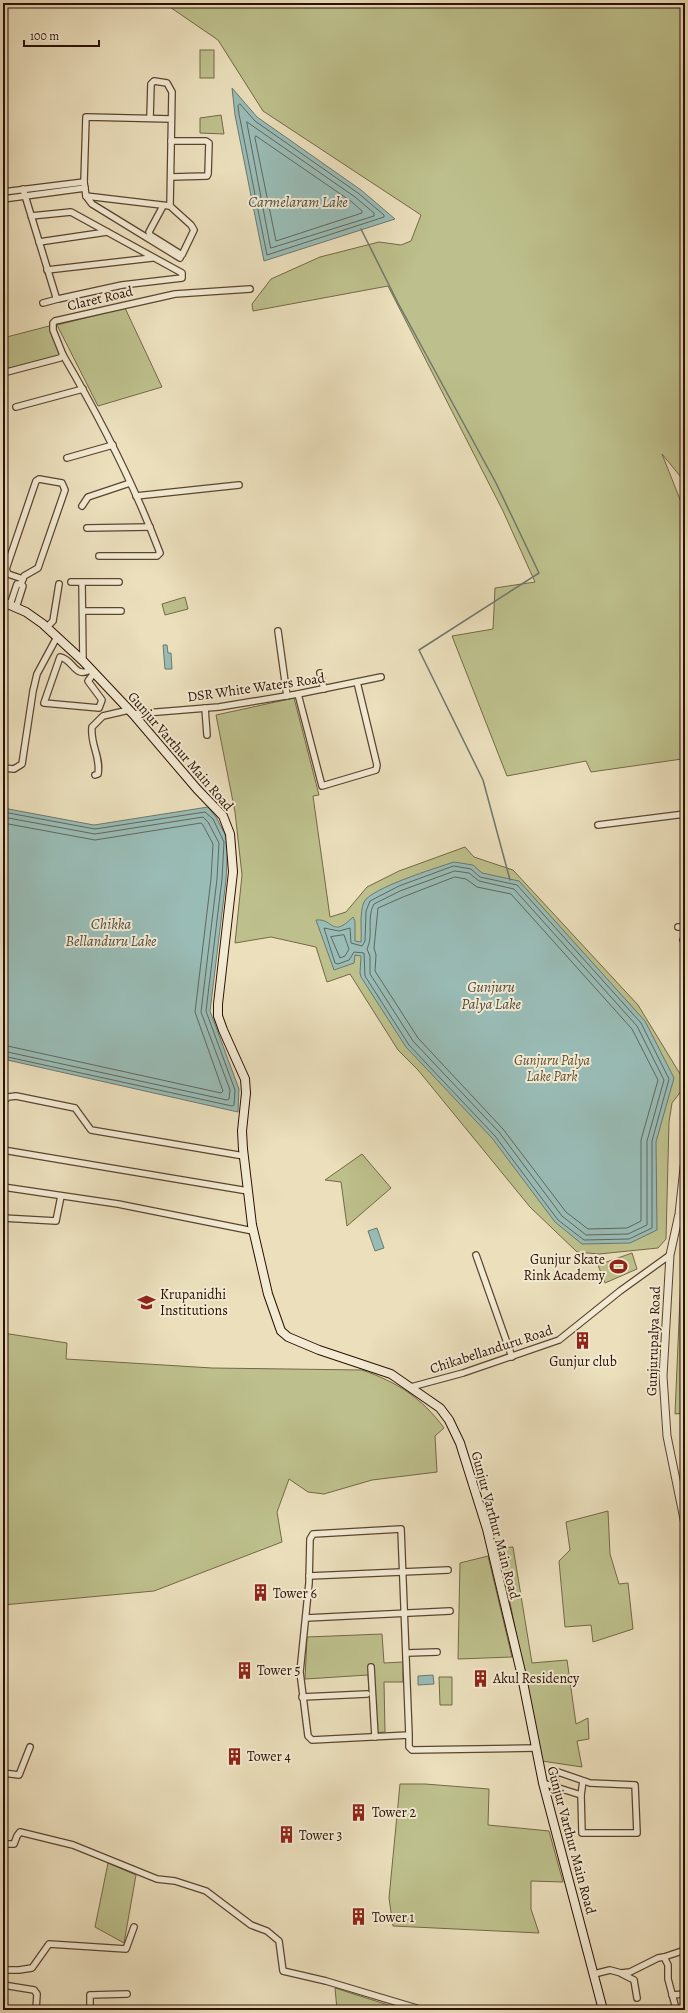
<svg xmlns="http://www.w3.org/2000/svg" width="688" height="2013" font-family="Alegreya,serif">
<style>
.green{fill:#bdc08c;stroke:#746847}
.water{fill:#99bcb6;stroke:#6d776e}
.lines{fill:none;stroke-linecap:round;stroke-linejoin:round}
.shore{stroke:#62665c;stroke-width:1}
.stream{stroke:#6d776e;stroke-width:1.5}
.minor-casing{stroke:#5b4430;stroke-width:8}
.tertiary-casing{stroke:#5b4430;stroke-width:9}
.secondary-casing{stroke:#2b1002;stroke-width:10}
.minor{stroke:#f2ead3;stroke-width:5.5}
.tertiary{stroke:#f2ead3;stroke-width:7}
.secondary{stroke:#f2ead3;stroke-width:8}
.labels{text-anchor:middle;stroke-width:4;stroke-linejoin:round;paint-order:stroke}
.street-label{font-size:14px;fill:#2b1002;stroke:#f2ead3}
.park-label{font-size:14px;font-style:italic;fill:#5e4e32;stroke:#f2ead3}
.poi-label{font-size:14px;fill:#2b1002;stroke:#f2ead3;text-anchor:start}
.water-label{font-size:15px;font-style:italic;fill:#524c41;stroke:#f2ead3}
</style>
<rect width="100%" height="100%" fill="#ebdfbc"/>
<filter id="stains"><feTurbulence type="fractalNoise" baseFrequency=".005" numOctaves="4"/><feColorMatrix values="0 0 0 0 .2 0 0 0 0 .09 0 0 0 0 .02 0 0 0 .5 -.17"/></filter>
<radialGradient id="worn" r=".72"><stop offset=".6" stop-color="#630" stop-opacity="0"/><stop offset="1" stop-color="#630" stop-opacity=".3"/></radialGradient>
<!-- green -->
<g class="green">
<polygon points="164,3 685,3 685,482 662,454 685,512 685,754 682,759 591,772 586,761 507,776 452,636 493,629 495,588 535,582 503,511 388,286 253,311 252,304 271,279 320,257 379,242 401,245 411,241 421,215 263,111 218,40"/>
<rect x="200" y="50" width="14" height="28"/>
<polygon points="221,115 224,134 200,133 200,118"/>
<polygon points="125,308 162,387 98,406 57,325"/>
<polygon points="49,326 60,355 3,370 3,338"/>
<polygon points="185,597 188,609 165,615 162,604"/>
<polygon points="294,698 319,795 313,796 330,917 346,912 367,887 399,871 465,847 474,857 513,870 638,1005 685,1082 685,1086 672,1103 669,1122 666,1239 658,1248 599,1254 577,1252 530,1207 418,1070 398,1050 350,974 327,982 316,947 271,937 235,943 242,875 235,812 216,715"/>
<polygon points="362,1154 391,1188 347,1226 341,1182 325,1180"/>
<polygon points="682,1251 685,1252 685,1413 675,1414"/>
<polygon points="632,1253 637,1269 605,1283 598,1265"/>
<path d="M 3,1333 L 67,1343 L 66,1359 L 212,1368 L 362,1370 C 397,1382 422,1398 444,1428 L 435,1436 L 437,1472 L 372,1480 L 324,1494 L 308,1492 L 289,1479 L 277,1512 L 282,1542 L 154,1591 L 3,1605 Z"/>
<polygon points="608,1511 610,1554 619,1584 628,1583 633,1629 593,1642 591,1625 565,1627 559,1561 570,1550 566,1522"/>
<polygon points="513,1547 532,1663 567,1660 576,1724 588,1718 589,1739 577,1741 582,1767 542,1761 499,1548"/>
<polygon points="488,1556 512,1657 458,1659 460,1563"/>
<polygon points="382,1634 384,1663 403,1662 403,1682 384,1682 385,1732 372,1733 368,1675 305,1679 307,1637"/>
<polygon points="439,1677 452,1677 452,1705 440,1705"/>
<polygon points="400,1784 425,1784 489,1789 488,1825 549,1831 563,1882 531,1881 531,1909 539,1933 393,1926 389,1898"/>
<polygon points="108,1863 136,1875 124,1943 95,1927"/>
<polygon points="335,1988 404,2010 337,2010"/>
</g>
<!-- water -->
<g class="water">
<polygon points="232,88 257,117 361,190 395,219 264,261 235,115"/>
<polygon points="163,645 167,645 168,653 171,653 172,669 165,669"/>
<polygon points="208,807 216,817 228,840 226,880 210,1011 239,1089 238,1112 3,1059 3,808 94,825"/>
<path d="M 454,862 L 473,865 L 482,873 L 519,881 L 645,1021 L 674,1078 L 656,1142 L 657,1230 L 630,1243 L 582,1244 L 555,1222 L 492,1138 L 406,1047 L 361,977 L 360,973 L 361,956 L 355,955 L 354,963 L 334,970 L 316,920 C 334,918 331,939 353,917 L 355,921 L 355,941 L 361,942 C 362,930 359,914 364,902 C 371,888 436,868 454,862 Z"/>
<polygon points="377,1228 384,1248 375,1251 368,1231"/>
<polygon points="433,1675 434,1684 418,1685 418,1676"/>
</g>
<g class="lines">
<!-- shore -->
<g class="shore">
<polygon points="240,104 255,121 358,193 384,215 384,217 267,255 239,114 238,106"/>
<polygon points="247,122 355,197 374,213 374,216 271,248"/>
<polygon points="256,136 352,202 362,211 362,213 276,241 255,138"/>
<polyline points="3,812 95,829 205,812 213,819 224,842 222,879 206,1011 235,1090 234,1105 232,1106 3,1056"/>
<polyline points="3,817 95,834 203,817 208,822 219,843 217,879 201,1012 230,1090 229,1099 227,1100 3,1051"/>
<polyline points="3,823 95,840 201,823 203,825 213,844 211,879 195,1012 223,1091 221,1093 3,1045"/>
<polygon points="454,866 471,869 480,877 517,885 641,1023 669,1079 652,1141 652,1228 629,1239 584,1240 558,1220 495,1136 409,1045 365,976 364,953 354,952 349,960 338,964 335,963 324,928 339,931 350,928 351,943 362,946 365,941 366,911 370,901 399,886"/>
<path d="M 455,871 L 469,873 L 479,881 L 514,889 L 637,1026 L 664,1080 L 647,1141 L 647,1225 L 628,1234 L 586,1235 L 562,1216 L 499,1132 L 413,1041 L 370,974 L 370,956 L 367,949 C 374,935 366,918 374,904 L 400,891 Z"/>
<polygon points="455,877 466,879 477,887 511,894 632,1029 658,1080 641,1140 641,1221 627,1228 588,1229 566,1212 503,1129 418,1038 375,971 376,955 374,948 378,908 403,897"/>
<polygon points="344,935 349,949 345,956 340,958 331,937"/>
</g>
<!-- stream -->
<polyline class="stream" points="361,229 398,303 496,483 539,573 419,650 483,780 510,880"/>
<defs>
<g id="minor">
<polyline points="171,119 86,117 84,182 86,196 92,204 180,258"/>
<polyline points="171,177 207,176 208,174 209,143 206,141 171,141"/>
<polyline points="23,189 56,297 58,299 122,285 182,278 182,273 71,212 31,216"/>
<polyline points="3,192 84,182"/>
<polyline points="86,196 170,206 172,92 167,83 154,81 151,84 150,118"/>
<polyline points="3,199 85,188"/>
<polyline points="163,206 149,232 150,235 182,255 194,230 191,225 170,206"/>
<polyline points="39,242 107,232"/>
<polyline points="47,270 152,258"/>
<polyline points="43,303 58,299"/>
<path d="M 63,355 C 100,418 134,484 160,553 L 157,556 L 99,556"/>
<polyline points="3,373 60,358 63,355 53,330 53,323 55,321 175,294 250,289"/>
<polyline points="16,407 83,389"/>
<polyline points="67,458 113,445"/>
<polygon points="39,479 62,483 65,490 38,568 24,576 23,579 8,574 6,569 36,481"/>
<polyline points="136,496 239,485"/>
<polyline points="82,506 88,497 130,483"/>
<polyline points="87,528 150,527"/>
<polyline points="71,582 119,582"/>
<polyline points="82,583 83,661"/>
<polyline points="10,605 17,584 21,584"/>
<polyline points="16,608 23,586 21,584 23,579"/>
<polyline points="83,611 121,611"/>
<polyline points="47,627 53,621 59,584"/>
<polyline points="278,631 287,696"/>
<path d="M 90,670 C 75,679 73,659 60,657 L 44,703 L 99,708 L 102,700 L 88,681 L 94,673"/>
<polyline points="320,673 324,689"/>
<polyline points="298,694 322,786 376,770 377,765 357,682"/>
<polyline points="205,708 207,735"/>
<polyline points="133,714 219,707 298,694 381,677"/>
<polyline points="3,768 14,769 22,764 33,691 37,674 57,637"/>
<path d="M 95,775 L 98,774 C 101,756 90,745 92,727 L 103,716 L 129,710"/>
<polyline points="598,825 685,814"/>
<polyline points="678,927 685,927"/>
<polyline points="683,940 685,939"/>
<polyline points="3,1102 8,1097 16,1096 75,1108 91,1130 244,1156"/>
<polyline points="3,1150 248,1191"/>
<polyline points="3,1187 118,1204 253,1231"/>
<polyline points="3,1218 56,1221 61,1196"/>
<polyline points="476,1255 512,1357"/>
<polyline points="411,1387 463,1373 559,1340 620,1291 670,1255"/>
<polyline points="309,1576 448,1570"/>
<polyline points="306,1618 450,1611"/>
<polyline points="407,1653 437,1652"/>
<polyline points="371,1667 375,1737"/>
<polyline points="302,1697 367,1694"/>
<polyline points="409,1735 312,1740 308,1736 300,1672 309,1583 310,1539 313,1534 401,1529 409,1735 409,1747 412,1750 535,1748"/>
<polyline points="3,1773 19,1775 30,1747"/>
<polyline points="543,1783 581,1795 582,1833 637,1833 635,1785 590,1783 558,1772 554,1775 557,1787"/>
<polyline points="581,1795 583,1781"/>
<polyline points="3,1844 14,1844 17,1836 20,1832 73,1845 157,1879 175,1881 206,1891 251,1925 267,1931 279,1941 283,1971 326,1981 423,2010"/>
<polyline points="664,1957 685,1950"/>
<polyline points="3,1970 19,1970 32,1968 49,1944 126,1949 134,1927"/>
<polyline points="594,1974 610,1970 621,1973 630,1972 658,1958 664,1957 668,1965 668,1979 675,2005"/>
<polyline points="622,1974 634,1980 637,1998"/>
<polyline points="3,1985 34,1990 37,1994 36,2010"/>
<polyline points="672,1995 685,1994"/>
<polyline points="90,2010 90,1995 127,1994"/>
</g>
<polyline id="tertiary" points="685,1159 679,1214 670,1255 663,1376 667,1436 685,1524"/>
<polyline id="secondary" points="3,602 26,612 43,624 83,661 133,714 197,789 223,816 230,834 233,872 218,1004 218,1016 223,1030 245,1079 246,1093 242,1131 243,1149 252,1225 268,1294 281,1331 288,1337 319,1350 391,1374 440,1408 449,1420 460,1443 487,1529 521,1672 543,1783 603,2010"/>
</defs>
<!-- minor casing -->
<use href="#minor" class="minor-casing"/>
<!-- tertiary casing -->
<use href="#tertiary" class="tertiary-casing"/>
<!-- secondary casing -->
<use href="#secondary" class="secondary-casing"/>
<!-- minor -->
<use href="#minor" class="minor"/>
<!-- tertiary -->
<use href="#tertiary" class="tertiary"/>
<!-- secondary -->
<use href="#secondary" class="secondary"/>
</g>
<!-- icons -->
<defs>
<symbol id="stadium-bare" viewBox="-9 -9 18 18"><path d="M0-5a6.5 5 0 1 0 0 10a6.5 5 0 1 0 0-10ZM-3.5-1.8h7v3.6h-7Z" fill="#8f2418" stroke="#f2ead3" stroke-width="2.5" paint-order="stroke"/></symbol>
<symbol id="university-bare" viewBox="-9 -9 18 18"><path d="M0-5L7-2L0 1L-7-2ZM-4 1L0 2.5L4 1V4Q0 6-4 4Z" fill="#8f2418" stroke="#f2ead3" stroke-width="2.5" paint-order="stroke"/></symbol>
<symbol id="building-bare" viewBox="-9 -9 18 18"><path d="M-4-6H4V6H1V3H-1V6H-4ZM-2.5-4.3h1.7v1.8h-1.7ZM.8-4.3h1.7v1.8H.8ZM-2.5-1h1.7V.8h-1.7ZM.8-1h1.7V.8H.8Z" fill="#8f2418" stroke="#f2ead3" stroke-width="2.5" paint-order="stroke"/></symbol>
</defs>
<g fill-rule="evenodd">
<use href="#stadium-bare" x="606" y="1254" width="25" height="25"/>
<use href="#university-bare" x="134" y="1290" width="25" height="25"/>
<use href="#building-bare" x="570" y="1328" width="25" height="25"/>
<use href="#building-bare" x="248" y="1580" width="25" height="25"/>
<use href="#building-bare" x="232" y="1658" width="25" height="25"/>
<use href="#building-bare" x="468" y="1666" width="25" height="25"/>
<use href="#building-bare" x="222" y="1744" width="25" height="25"/>
<use href="#building-bare" x="346" y="1800" width="25" height="25"/>
<use href="#building-bare" x="274" y="1822" width="25" height="25"/>
<use href="#building-bare" x="346" y="1904" width="25" height="25"/>
</g>
<g class="labels">
<!-- street labels -->
<g class="street-label">
<text transform="translate(100 298) rotate(-13)" y="5">Claret Road</text>
<text transform="translate(256 687) rotate(-8)" y="5">DSR White Waters Road</text>
<text transform="translate(181 751) rotate(49)" y="5">Gunjur Varthur Main Road</text>
<text transform="translate(653 1341) rotate(-88)" y="5">Gunjurupalya Road</text>
<text transform="translate(491 1349) rotate(-18)" y="5">Chikabellanduru Road</text>
<text transform="translate(496 1525) rotate(75)" y="5">Gunjur Varthur Main Road</text>
<text transform="translate(572 1840) rotate(75)" y="5">Gunjur Varthur Main Road</text>
</g>
<!-- park labels -->
<g class="park-label">
<text x="552" y="1065">Gunjuru Palya<tspan x="552" dy="16">Lake Park</tspan></text>
</g>
<!-- poi labels -->
<g class="poi-label">
<text x="605" y="1264" text-anchor="end">Gunjur Skate<tspan x="605" dy="16">Rink Academy</tspan></text>
<text x="160" y="1299">Krupanidhi<tspan x="160" dy="16">Institutions</tspan></text>
<text x="583" y="1366" text-anchor="middle">Gunjur club</text>
<text x="273" y="1598">Tower 6</text>
<text x="257" y="1675">Tower 5</text>
<text x="493" y="1683">Akul Residency</text>
<text x="247" y="1761">Tower 4</text>
<text x="372" y="1817">Tower 2</text>
<text x="299" y="1840">Tower 3</text>
<text x="372" y="1922">Tower 1</text>
</g>
<!-- water labels -->
<g class="water-label">
<text x="298" y="207">Carmelaram Lake</text>
<text x="111" y="929">Chikka<tspan x="111" dy="17">Bellanduru Lake</tspan></text>
<text x="491" y="992">Gunjuru<tspan x="491" dy="17">Palya Lake</tspan></text>
</g>
</g>
<!-- margin -->
<rect width="688" height="2013" fill="none" stroke="#ebdfbc" stroke-width="16"/>
<rect x="4" y="4" width="680" height="2005" fill="none" stroke="#2b1002" stroke-width="2"/>
<rect x="8" y="8" width="672" height="1997" fill="none" stroke="#2b1002"/>
<!-- scale -->
<path d="M24 40v6h75v-6" fill="none" stroke="#2b1002" stroke-width="2"/>
<text x="30" y="40" font-size="12" fill="#2b1002" stroke="#f2ead3" stroke-width="3" paint-order="stroke">100 m</text>
<rect width="100%" height="100%" filter="url(#stains)"/>
<rect width="100%" height="100%" fill="url(#worn)"/>
</svg>
